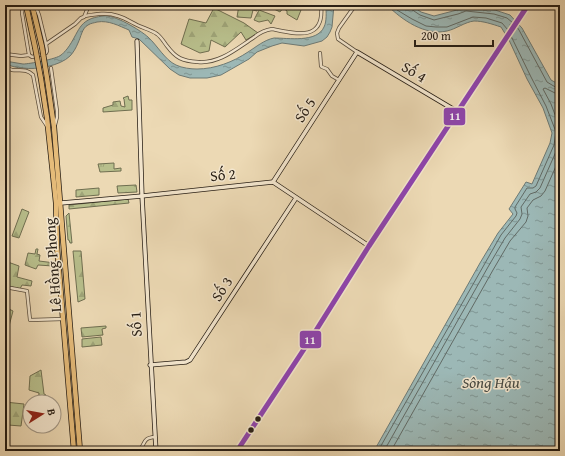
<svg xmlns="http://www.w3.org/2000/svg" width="565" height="456" font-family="'Gentium Book Plus',serif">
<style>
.grass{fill:url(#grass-tufts);stroke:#6f6e50}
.forest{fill:url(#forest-firs);stroke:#6f6e50}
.water{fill:url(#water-ripples);stroke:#6d7a75}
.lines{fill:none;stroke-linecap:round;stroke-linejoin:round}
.shore{stroke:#616a65;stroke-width:1}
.street-casing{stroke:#584c3c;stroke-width:4}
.secondary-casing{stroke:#261d14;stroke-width:5}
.highway-casing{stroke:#261d14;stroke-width:6}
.street{stroke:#f3e6ce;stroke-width:2.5}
.secondary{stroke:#f3e6ce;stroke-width:3.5}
.highway{stroke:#e6bc7a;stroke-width:4.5}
.highway-bridge-casing{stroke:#261d14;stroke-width:6;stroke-linecap:butt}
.highway-bridge{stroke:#e6bc7a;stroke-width:4.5}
.bus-1-casing{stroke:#f3e6ce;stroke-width:8}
.bus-1{stroke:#8e44ad;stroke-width:5}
.bus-dot{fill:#261d14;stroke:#f3e6ce;stroke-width:1.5}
.labels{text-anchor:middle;stroke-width:3;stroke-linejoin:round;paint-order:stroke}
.street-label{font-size:15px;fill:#261d14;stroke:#f3e6ce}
.water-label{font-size:16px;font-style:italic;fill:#494c45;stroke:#f3e6ce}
.line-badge{stroke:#f3e6ce;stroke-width:1.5}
.badge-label{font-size:11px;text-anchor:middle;font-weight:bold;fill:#fff}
</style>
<defs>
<pattern id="grass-tufts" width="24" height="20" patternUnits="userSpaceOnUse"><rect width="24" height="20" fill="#b8bf8c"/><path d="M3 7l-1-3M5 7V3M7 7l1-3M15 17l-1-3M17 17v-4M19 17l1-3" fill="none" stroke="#9ea478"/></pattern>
<pattern id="forest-firs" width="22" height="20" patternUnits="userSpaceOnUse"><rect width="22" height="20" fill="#b8bf8c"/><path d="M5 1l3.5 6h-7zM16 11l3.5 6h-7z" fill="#9ea478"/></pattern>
<pattern id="water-ripples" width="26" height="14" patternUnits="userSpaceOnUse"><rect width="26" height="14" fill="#9cb8b6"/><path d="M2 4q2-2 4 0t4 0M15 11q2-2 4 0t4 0" fill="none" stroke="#7f9593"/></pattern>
</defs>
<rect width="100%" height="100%" fill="#ecd9b4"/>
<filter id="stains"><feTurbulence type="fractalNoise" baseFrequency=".005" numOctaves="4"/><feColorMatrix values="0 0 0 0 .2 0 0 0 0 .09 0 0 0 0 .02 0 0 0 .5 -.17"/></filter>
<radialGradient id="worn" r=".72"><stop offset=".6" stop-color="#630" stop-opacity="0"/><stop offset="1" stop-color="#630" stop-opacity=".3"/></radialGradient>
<!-- grass -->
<g class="grass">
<polygon points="114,163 114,169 121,168 121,171 100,172 98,164"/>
<polygon points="5,307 13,311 9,326 7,338 5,337"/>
</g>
<!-- forest -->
<g class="forest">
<path d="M 239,5 C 246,5 251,7 258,8 L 257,11 L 253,10 L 251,18 L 237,17 Z"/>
<polygon points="266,5 303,5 297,20 287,14 287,11 283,8 280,12"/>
<polygon points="214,8 244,23 258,33 246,40 241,32 225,47 211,40 209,51 200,53 181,44 189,19 206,23"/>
<polygon points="259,10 275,16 271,24 268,20 259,22 254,20"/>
<polygon points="128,96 129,100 132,100 132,110 103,112 103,108 113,105 113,102 120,101 121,106 125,107 124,99 123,98"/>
<polygon points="136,185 137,192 118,193 117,186"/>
<polygon points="99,188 99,195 76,197 76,190"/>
<polygon points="128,199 129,203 69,209 69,205"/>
<polygon points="22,209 29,212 19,238 12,236"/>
<polygon points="69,213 72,243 70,243 69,240 68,240 66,216"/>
<polygon points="36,249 38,249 37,254 40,255 39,261 55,263 53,266 38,265 36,269 25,265 28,253 35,254"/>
<polygon points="73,251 81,251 85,299 78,302"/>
<polygon points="5,261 19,266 17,277 32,281 31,286 22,285 20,289 5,285"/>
<polygon points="106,326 106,328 102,329 103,335 82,337 81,328"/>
<polygon points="101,337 102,345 82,347 82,339"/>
<polygon points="41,370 44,394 46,395 45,402 38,402 39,393 29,390 30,376"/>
<polygon points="5,402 24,404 21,426 8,425 5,424"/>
</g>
<!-- water -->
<g class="water">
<path d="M 326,5 L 334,5 L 332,27 L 330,32 L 327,37 L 322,41 L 304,46 L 282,43 L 272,46 L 257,52 L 249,59 L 221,75 L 207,78 L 190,78 L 179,75 L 170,69 L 139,39 L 132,37 L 129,30 C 119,26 109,20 97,22 C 94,23 91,23 88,25 C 82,28 81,37 78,43 C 76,48 73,53 70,56 C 60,66 36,70 23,68 C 17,68 11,66 5,64 L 5,61 C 11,62 17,63 23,64 C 29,64 57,59 61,55 C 63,54 65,51 67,49 C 80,32 77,19 103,16 C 114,14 140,30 148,37 C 157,45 165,60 176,65 C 182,68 191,69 197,69 C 215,69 233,62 248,52 C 256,47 264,40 274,38 C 288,38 317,43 324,27 C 327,21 326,12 326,5 Z"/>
<path d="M 387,5 L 411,5 L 421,12 L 434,16 L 457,10 L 466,7 L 495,10 L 510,15 L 522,28 L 551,80 L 560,85 L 560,451 L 374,451 L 480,263 L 498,233 L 513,214 L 509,209 L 526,182 L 532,184 L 550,143 L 552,133 L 543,108 L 527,79 L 509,40 L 501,27 C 492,24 483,21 474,21 C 465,22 456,29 447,31 C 425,36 402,20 387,5 Z"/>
</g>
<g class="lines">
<!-- shore -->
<g class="shore">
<polyline points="392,5 397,10 412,19 426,26 436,27 447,27 473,17 486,18 502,23 508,30"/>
<polyline points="410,5 411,9 420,15 434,20 458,14 466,11 494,14 507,18 513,23"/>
<polyline points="517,27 519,30 547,82 557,88 560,89"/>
<polyline points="560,94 555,93 545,88 543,89 551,104 560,128"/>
<polyline points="378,451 484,265 501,235 516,216 517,213 515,209 515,207 527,188 533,188 536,186 554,145 556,132 546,106 531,77 511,36"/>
<polyline points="384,451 488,267 505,238 520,219 522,214 521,207 530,194 536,192 540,188 558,147 560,140"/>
<polyline points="391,451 493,270 510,241 526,222 528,216 527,208 533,200 541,196 545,191 560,157"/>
</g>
<defs>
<g id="street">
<polyline points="35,5 39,15 46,44 75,24 81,18 84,17 89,5"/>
<polyline points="354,7 339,28 337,33 338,39 357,52"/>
<path d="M 85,16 C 96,14 107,12 118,16 C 125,18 131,22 137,25 C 143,28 151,30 157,34 C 161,37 164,42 167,46 C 176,58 182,61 198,62 C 219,64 236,49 253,38 C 259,33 264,30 272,29 C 296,34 325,42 321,5"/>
<polyline points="320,53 321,66 322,67 327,69 332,76 339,80"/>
<polyline points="5,54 21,56 29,55 22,13 23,5"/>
<polyline points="29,55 32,57 46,53 47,51 46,44"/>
<path d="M 5,67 C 7,68 10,69 12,70 C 20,71 26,68 33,75 L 41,117 L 47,126"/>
<polyline points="51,68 57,111 57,117 55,125"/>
<polyline points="5,287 27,291 30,320 63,319"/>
<path d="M 139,451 C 146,443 142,438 155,437"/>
</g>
<g id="secondary">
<polyline points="137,41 142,196 156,451"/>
<polyline points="273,182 357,52 458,112"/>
<polyline points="61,203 142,196 273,182 369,246"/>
<polyline points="150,365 186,362 190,360 296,198"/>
<polyline points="237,451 310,340 369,246 528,5"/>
</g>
<g id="highway">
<polyline points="26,5 35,47"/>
<polyline points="32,5 42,47"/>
<polyline points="47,78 54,127 80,451"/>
<polyline points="41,79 47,118 56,203 57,247 74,451"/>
</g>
</defs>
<!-- street casing -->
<use href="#street" class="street-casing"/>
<!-- secondary casing -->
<use href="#secondary" class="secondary-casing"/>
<!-- highway casing -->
<use href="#highway" class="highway-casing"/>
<!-- street -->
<use href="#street" class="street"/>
<!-- secondary -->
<use href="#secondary" class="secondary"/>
<!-- highway -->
<use href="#highway" class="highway"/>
<defs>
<g id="highway-bridge">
<polyline points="35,47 41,79"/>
<polyline points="42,47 47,78"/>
</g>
</defs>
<!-- highway-bridge casing -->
<use href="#highway-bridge" class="highway-bridge-casing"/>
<!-- highway-bridge -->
<use href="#highway-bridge" class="highway-bridge"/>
<defs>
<polyline id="bus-1" points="237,451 310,340 369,246 528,5"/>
</defs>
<!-- bus-1 casing -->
<use href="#bus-1" class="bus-1-casing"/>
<!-- bus-1 -->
<use href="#bus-1" class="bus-1"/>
</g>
<!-- markers -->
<g class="bus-dot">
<circle cx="258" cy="419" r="3.5"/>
<circle cx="251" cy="430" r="3.5"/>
</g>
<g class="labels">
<!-- street labels -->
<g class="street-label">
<text transform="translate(414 72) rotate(31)" y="5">Số 4</text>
<text transform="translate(305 110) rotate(-57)" y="5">Số 5</text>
<text transform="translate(223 175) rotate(-6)" y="5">Số 2</text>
<text transform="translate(53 265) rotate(-94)" y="5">Lê Hồng Phong</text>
<text transform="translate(222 289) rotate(-57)" y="5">Số 3</text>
<text transform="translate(136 324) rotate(-93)" y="5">Số 1</text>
</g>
<!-- water labels -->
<g class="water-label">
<text x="491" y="388">Sông Hậu</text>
</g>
</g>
<g class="line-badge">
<rect x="443" y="107" width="23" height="19" rx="4" fill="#8e44ad"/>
<rect x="299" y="330" width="23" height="19" rx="4" fill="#8e44ad"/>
</g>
<g class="badge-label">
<text x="455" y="120">11</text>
<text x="310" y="344">11</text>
</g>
<!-- margin -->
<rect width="565" height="456" fill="none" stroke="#ecd9b4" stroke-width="20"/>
<rect x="6" y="6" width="553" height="444" fill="none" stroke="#261d14" stroke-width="2"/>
<rect x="10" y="10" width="545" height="436" fill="none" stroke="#261d14"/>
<!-- north arrow -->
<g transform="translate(42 414) rotate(79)"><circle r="19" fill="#f3e6ce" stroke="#a19684"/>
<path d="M0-3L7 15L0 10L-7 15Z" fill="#8f2418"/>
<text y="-6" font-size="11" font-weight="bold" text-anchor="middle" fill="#261d14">B</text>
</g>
<!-- scale -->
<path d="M415 40v6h78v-6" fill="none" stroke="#261d14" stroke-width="2"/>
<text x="421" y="40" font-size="12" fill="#261d14" stroke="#f3e6ce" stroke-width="3" paint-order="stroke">200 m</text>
<rect width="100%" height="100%" filter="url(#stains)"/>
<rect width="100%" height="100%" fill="url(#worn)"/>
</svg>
